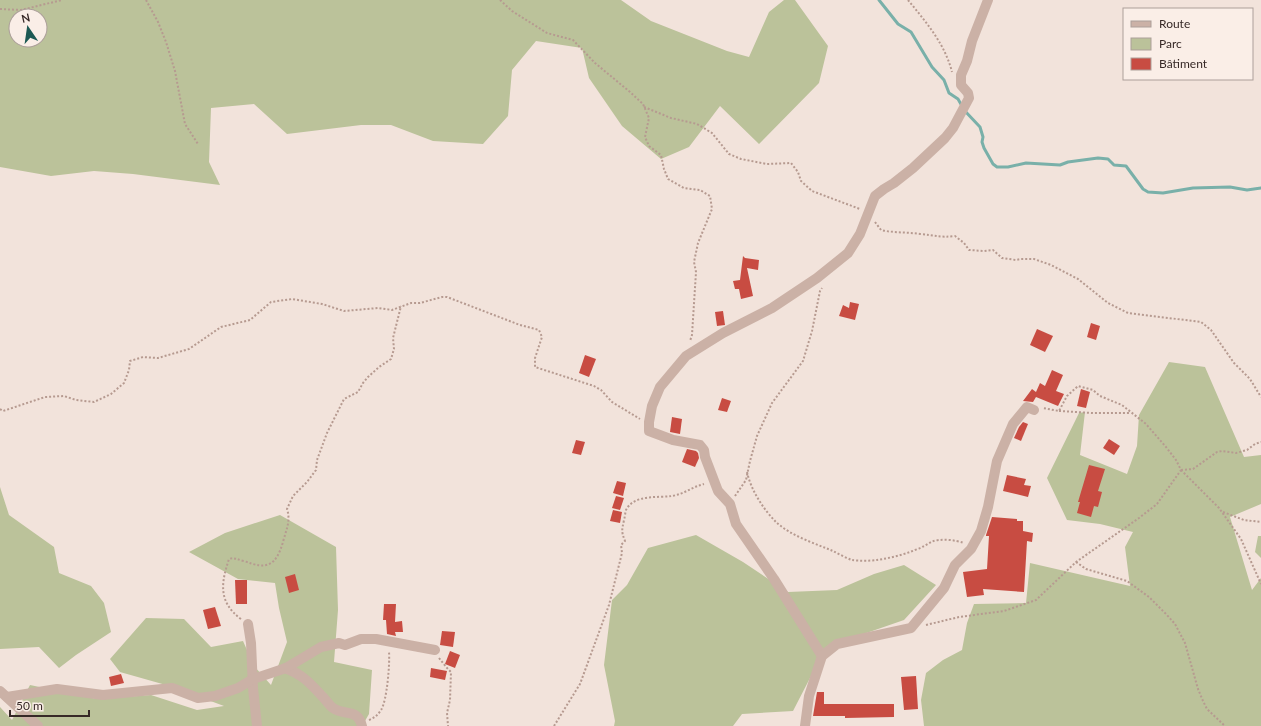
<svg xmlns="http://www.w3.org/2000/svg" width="1261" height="726" font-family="Lato,sans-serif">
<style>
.green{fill:#bbc29a;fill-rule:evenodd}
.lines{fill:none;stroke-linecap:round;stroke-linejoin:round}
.stream{stroke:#79b0a9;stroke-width:3}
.building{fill:#c84c42}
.path{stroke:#b69a90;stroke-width:2;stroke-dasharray:2 2;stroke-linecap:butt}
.minor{stroke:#cbb1a6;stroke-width:10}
</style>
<rect width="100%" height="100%" fill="#f2e3db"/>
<!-- green -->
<g class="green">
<path d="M 0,0 L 621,0 L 651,21 L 727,51 L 749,57 L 769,12 L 784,0 L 795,0 L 828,46 L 819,83 L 759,144 L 720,106 L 689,147 L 661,159 L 622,126 L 589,78 L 582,48 L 536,41 L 512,70 L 508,116 L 483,144 L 433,141 L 391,125 L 361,125 L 287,134 L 254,104 L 211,108 L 209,162 L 220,185 L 133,174 L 94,171 L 51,176 L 0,167 ZM 16,16 L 40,16 L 40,40 L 16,40 Z"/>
<polygon points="1169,362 1205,367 1244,457 1261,455 1261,504 1230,517 1252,590 1261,578 1261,726 924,726 921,700 926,673 943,660 962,650 967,623 974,604 1026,603 1030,563 1130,586 1125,547 1133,532 1100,524 1067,520 1047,478 1079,413 1085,412 1080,455 1127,474 1137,446 1139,415"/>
<polygon points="0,487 9,515 54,547 59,573 91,586 104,603 111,632 76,655 59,668 39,647 0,649"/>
<polygon points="280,515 336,547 338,610 334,662 372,670 369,714 362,726 0,726 0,707 12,720 30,685 97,699 151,695 197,710 224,706 173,687 120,672 110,659 146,618 184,619 211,647 243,641 254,666 271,685 287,642 279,608 275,583 238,579 189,552 225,533"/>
<polygon points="696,535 743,562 788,592 837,590 874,574 904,565 936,585 904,620 826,647 793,711 742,714 733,726 614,726 615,721 604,665 612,600 627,585 648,548"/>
<polygon points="1258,536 1261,536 1261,558 1255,552"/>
</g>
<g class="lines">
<!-- stream -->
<g class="stream">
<polyline points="879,0 898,24 911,32 932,67 944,80 949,93 958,99 962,106"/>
<polyline points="964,110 980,127 983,137 982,142 984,148 993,164 997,167 1008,167 1026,163 1060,165 1068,162 1098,158 1108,159 1114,165 1126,166 1143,189 1148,192 1163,193 1193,188 1230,187 1247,190 1261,188"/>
</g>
</g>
<!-- building -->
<g class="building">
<polygon points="743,256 745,258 759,260 758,270 747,268 753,296 741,299 739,289 735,289 733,281 740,280"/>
<polygon points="850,302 859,304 855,320 839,316 843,305 849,308"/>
<polygon points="723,311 725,325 717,326 715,312"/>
<polygon points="1091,323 1100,326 1096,340 1087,337"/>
<polygon points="1037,329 1053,336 1045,352 1030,345"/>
<polygon points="585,355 596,359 589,377 579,373"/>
<polygon points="1052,370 1063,375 1056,391 1064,394 1058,406 1036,397 1033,402 1023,401 1032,389 1036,392 1040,383 1045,386"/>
<polygon points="1081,389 1090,392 1086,408 1077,406"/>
<polygon points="722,398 731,401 727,412 718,410"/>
<polygon points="672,417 682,419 680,434 670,432"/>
<polygon points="1023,422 1028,424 1021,441 1014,438 1019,427"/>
<polygon points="1109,439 1120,446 1114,455 1103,448"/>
<polygon points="576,440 585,442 581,455 572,453"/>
<polygon points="687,449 696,451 698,453 699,458 695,467 682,462"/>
<polygon points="1089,465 1105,469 1098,491 1102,492 1098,507 1094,506 1091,517 1077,513 1080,502 1078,502"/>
<polygon points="1007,475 1026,479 1024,485 1031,486 1028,497 1003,491"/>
<polygon points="617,481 626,483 623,496 613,493"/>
<polygon points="616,496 624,498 620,510 612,508"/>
<polygon points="613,510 622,512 620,523 610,521"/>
<polygon points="992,517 1017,519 1017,521 1023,521 1023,531 1033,533 1032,542 1027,541 1024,592 983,589 984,595 967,597 963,572 987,569 989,536 986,536 986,535"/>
<polygon points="295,574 299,590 289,593 285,577"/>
<polygon points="235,580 247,580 247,604 236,604"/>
<polygon points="384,604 396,604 395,622 402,621 403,632 395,632 396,636 387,634 386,620 383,620"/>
<polygon points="215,607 221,626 208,629 203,610"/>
<polygon points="442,631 455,632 453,647 440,645"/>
<polygon points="450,651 460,655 455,668 445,664"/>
<polygon points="431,668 447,671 445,680 430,677"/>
<polygon points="121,674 124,683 111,686 109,677"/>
<polygon points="916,676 918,709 904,710 901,677"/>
<polygon points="817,692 824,692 824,704 894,704 894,717 845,718 845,716 813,716"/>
</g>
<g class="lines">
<!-- path -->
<g class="path">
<polyline points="146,0 158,22 166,42 175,71 185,124 198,144"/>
<polyline points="500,0 512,11 547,33 573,40 595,63 630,92 643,104 649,118 645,137 649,146 661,155 664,169 668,179 684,188 700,190 710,196 712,209 698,243 694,262 696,272 692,335 690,341"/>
<path d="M 908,0 C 926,22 945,44 952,72"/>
<polyline points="0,9 21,10 62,0"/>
<polyline points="644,107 671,118 697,124 712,133 729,154 741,159 767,164 791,163 798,172 801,181 812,191 860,209"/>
<path d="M 875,222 L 881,230 C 894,233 907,232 920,234 C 934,235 940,238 955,236 L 964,243 L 969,250 L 984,251 L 993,250 L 1002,258 L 1016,260 L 1021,259 L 1034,259 L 1051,265 L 1078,279 L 1108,303 L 1128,313 L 1201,322 L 1211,330 L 1234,363 L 1250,379 L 1261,397"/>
<polyline points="0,409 3,411 45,397 64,396 76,400 94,402 111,394 124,383 129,370 130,361 143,357 158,358 189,349 221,327 250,320 271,302 292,299 322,304 344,311 378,308 392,310 411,303 420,303 442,297 447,297 520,325 539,330 542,337 535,358 535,367 594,386 601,390 612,402 640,419"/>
<polyline points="1059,411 1093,413 1130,413"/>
<polyline points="1181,470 1219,508 1241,539 1261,584"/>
<polyline points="1181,470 1193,469 1217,452 1222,451 1236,453 1247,450 1255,444 1261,442"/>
<path d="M 747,472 C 751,490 763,509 776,522 C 791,536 814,543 833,551 C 839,554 846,558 852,560 C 859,561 870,561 877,560 C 890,558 903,555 915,550 C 921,548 926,545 931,542 C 940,538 956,540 964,543"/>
<polyline points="735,496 746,480 750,461 757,436 772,403 803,361 812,331 820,291 822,288"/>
<polyline points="1223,512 1244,520 1261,522"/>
<polyline points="1076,562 1086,569 1127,581 1149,597 1167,615 1175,624 1185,643 1198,689 1203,701 1207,709 1225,726"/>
<path d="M 241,619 C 218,602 221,583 229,559 C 235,557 238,560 244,561 C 267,570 276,566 283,542 C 286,530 291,521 287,509 L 293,496 L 307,482 L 316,470 L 317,460 L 327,433 L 344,399 L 358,392 L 363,383 L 368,377 L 379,367 L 391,359 L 394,349 L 393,338 L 401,306"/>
<polyline points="926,625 959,617 1004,611 1036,600 1076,562 1139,518 1157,504 1181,470 1176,460 1166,447 1146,424 1122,405 1100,396 1093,390 1078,386 1067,396 1059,411 1043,408"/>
<polyline points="439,658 447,668 451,672 450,700 447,713 448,726"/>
<path d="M 369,720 C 374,718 378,715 381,710 C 387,701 390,663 389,652"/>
<path d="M 554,726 L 580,684 L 609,605 L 622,553 L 621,545 L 625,541 C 621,531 622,530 624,520 C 625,517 625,513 626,510 C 634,494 658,498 672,496 C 684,494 692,487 704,484"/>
</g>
<!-- minor -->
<g class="minor">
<polyline points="248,624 251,643 253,688 257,726"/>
<polyline points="822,656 774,579 736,524 730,504 718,491 705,457 704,450 700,445 673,440 649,431 649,422 652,406 660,387 686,356 723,333 772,308 817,278 848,253 860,234 875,196 884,189 894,183 913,168 945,138 953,128 969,98 968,93 961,85 961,75 967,61 972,41 988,0"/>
<path d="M 285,668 C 303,675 309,682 322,696 C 325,699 329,705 333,708 C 344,716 358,708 362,726"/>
<polyline points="0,691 38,726"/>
<polyline points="7,697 57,689 103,695 172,688 198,698 215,696 238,688 253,679 286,668 321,647 339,643 345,645 361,639 376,639 435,650"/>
<polyline points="805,726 809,696 822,656 837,644 911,628 944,588 955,565 971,549 981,531 988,507 997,461 1013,424 1027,407 1034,410"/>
</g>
</g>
<!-- legend -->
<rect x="1123" y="8" width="130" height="72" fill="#faeee7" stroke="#ac9f9a"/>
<rect x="1131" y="21" width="20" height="6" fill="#cbb1a6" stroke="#ac9f9a"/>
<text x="1159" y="28" font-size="12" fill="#372927">Route</text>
<rect x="1131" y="38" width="20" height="12" fill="#bbc29a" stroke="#ac9f9a"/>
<text x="1159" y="48" font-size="12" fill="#372927">Parc</text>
<rect x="1131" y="58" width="20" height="12" fill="#c84c42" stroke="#ac9f9a"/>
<text x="1159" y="68" font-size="12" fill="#372927">Bâtiment</text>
<!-- north arrow -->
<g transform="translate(28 28) rotate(347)"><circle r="19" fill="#faeee7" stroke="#ac9f9a"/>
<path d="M0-3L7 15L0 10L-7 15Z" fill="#1c5953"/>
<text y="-6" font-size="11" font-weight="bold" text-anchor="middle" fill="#372927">N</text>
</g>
<!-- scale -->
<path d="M10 710v6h79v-6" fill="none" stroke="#372927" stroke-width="2"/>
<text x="16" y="710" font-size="12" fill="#372927" stroke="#faeee7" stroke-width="3" paint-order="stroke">50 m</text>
</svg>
